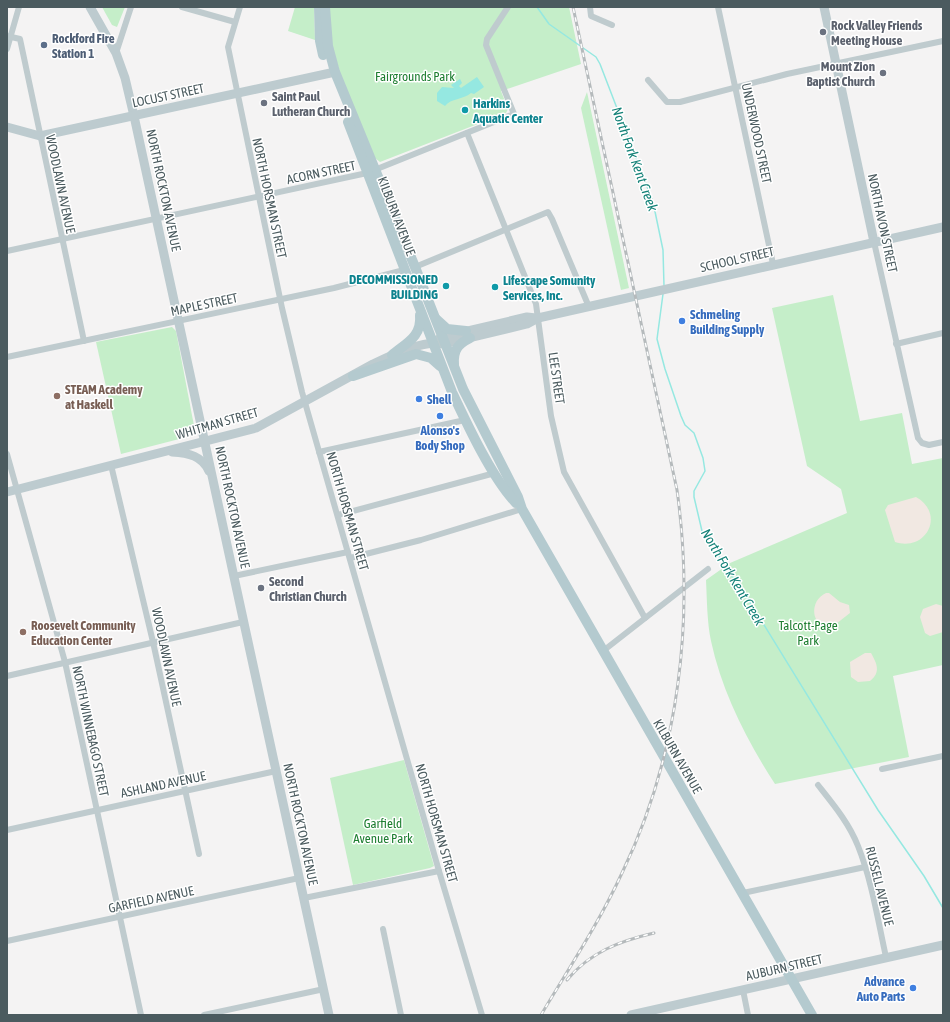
<svg xmlns="http://www.w3.org/2000/svg" width="950" height="1022" font-family="'Asap Condensed',sans-serif">
<style>
.green{fill:#c5eec9}
.sand{fill:#f1e8e2}
.water{fill:#95e8e1}
.lines{fill:none;stroke-linecap:round;stroke-linejoin:round}
.stream{stroke:#95e8e1;stroke-width:1.5}
.street{stroke:#bfcbce;stroke-width:6}
.secondary{stroke:#bdcbcf;stroke-width:9}
.primary{stroke:#b4cacf;stroke-width:10}
.rail-casing{stroke:#b5babc;stroke-width:3}
.rail{stroke:#fff;stroke-width:1.5;stroke-dasharray:4.5;stroke-linecap:butt}
.worship-dot{fill:#6b7280;stroke:#fff;stroke-width:1.5}
.service-dot{fill:#5c6f8a;stroke:#fff;stroke-width:1.5}
.culture-dot{fill:#0f9aa8;stroke:#fff;stroke-width:1.5}
.shop-dot{fill:#3f7fe0;stroke:#fff;stroke-width:1.5}
.education-dot{fill:#8d6e63;stroke:#fff;stroke-width:1.5}
.labels{text-anchor:middle;stroke-width:3;stroke-linejoin:round;paint-order:stroke}
.worship-label{font-size:13px;font-weight:bold;fill:#5b616d;stroke:#fff;text-anchor:start}
.service-label{font-size:13px;font-weight:bold;fill:#4e5e75;stroke:#fff;text-anchor:start}
.park-label{font-size:13px;fill:#1e7e31;stroke:#fff}
.street-label{font-size:13px;fill:#4b5b5f;stroke:#fff}
.culture-label{font-size:13px;font-weight:bold;fill:#0d838f;stroke:#fff;text-anchor:start}
.shop-label{font-size:13px;font-weight:bold;fill:#366cbe;stroke:#fff;text-anchor:start}
.education-label{font-size:13px;font-weight:bold;fill:#785e54;stroke:#fff;text-anchor:start}
.water-label{font-size:14px;font-style:italic;fill:#148278;stroke:#fff}
</style>
<rect width="100%" height="100%" fill="#f4f3f3"/>
<!-- green -->
<g class="green">
<polygon points="102,7 125,7 117,27 112,25"/>
<polygon points="295,7 314,7 315,40 288,31"/>
<polygon points="329,7 569,7 581,64 501,91 508,109 506,113 380,162 375,158 341,76 332,46"/>
<polygon points="587,92 629,288 621,290 581,108"/>
<path d="M 833,295 L 860,421 L 902,413 L 912,464 L 943,458 L 943,665 L 893,676 L 909,757 L 775,784 C 747,741 722,692 711,641 C 707,622 707,600 706,580 L 730,563 L 847,513 L 841,489 L 807,466 L 772,308 Z"/>
<polygon points="172,327 176,331 195,431 191,436 121,454 96,342"/>
<polygon points="404,760 434,866 430,868 353,885 330,778"/>
</g>
<!-- sand -->
<g class="sand">
<path d="M 916,497 C 946,514 926,552 895,542 L 885,510 L 888,505 Z"/>
<path d="M 826,593 L 829,593 L 840,602 L 849,605 L 850,613 L 832,627 C 811,629 808,601 826,593 Z"/>
<polygon points="936,604 943,606 943,632 930,636 925,633 920,617 923,609"/>
<path d="M 865,653 L 871,653 C 877,664 881,672 870,681 L 858,682 L 851,677 L 850,662 Z"/>
</g>
<!-- water -->
<path class="water" d="M 477,77 L 484,87 L 474,94 L 471,93 C 463,100 451,98 445,106 L 437,101 L 437,93 L 442,87 L 454,88 L 451,85 L 460,79 L 462,83 L 459,86 L 461,88 Z"/>
<g class="lines">
<!-- stream -->
<g class="stream">
<polyline points="537,7 549,24 596,57 600,64 653,202 663,250 664,286"/>
<polyline points="663,294 657,339 665,369 681,416 685,425 694,433 703,458 705,471 694,491 694,497 702,531 753,607 878,810 924,876 943,908"/>
</g>
<!-- street -->
<g class="street">
<polyline points="182,7 235,22"/>
<polyline points="240,7 228,47 282,308 302,392 439,871 482,1015"/>
<polyline points="590,7 591,16 612,25"/>
<polyline points="718,7 773,264"/>
<polyline points="7,36 20,39 84,341"/>
<polyline points="7,49 19,7"/>
<polyline points="116,53 131,7"/>
<polyline points="648,80 667,102 680,102 787,74 943,41"/>
<polyline points="467,133 536,304 551,416 564,472 645,618"/>
<polyline points="874,242 918,438 922,443 929,445 943,442"/>
<polyline points="7,251 367,173 514,114 486,45 487,39 508,7"/>
<polyline points="415,267 548,212 552,219 589,307"/>
<polyline points="896,344 943,333"/>
<polyline points="7,357 334,288 404,270"/>
<polyline points="319,452 465,420"/>
<polyline points="7,454 65,662 141,1015"/>
<polyline points="111,465 153,642 199,854"/>
<polyline points="338,515 495,473"/>
<polyline points="350,558 421,540 522,509"/>
<polyline points="234,576 348,552"/>
<polyline points="603,651 708,569"/>
<polyline points="7,676 243,622"/>
<polyline points="882,769 943,756"/>
<path d="M 818,785 C 833,804 849,823 858,846 C 872,881 878,921 886,957"/>
<polyline points="7,830 276,771"/>
<polyline points="743,893 865,867"/>
<polyline points="304,898 439,871"/>
<polyline points="383,929 401,1015"/>
<polyline points="7,941 299,878"/>
<polyline points="743,990 748,1015"/>
<polyline points="204,1015 324,989"/>
</g>
<!-- secondary -->
<g class="secondary">
<polyline points="90,7 116,53 125,78 134,116 329,1015"/>
<polyline points="824,7 874,242"/>
<polyline points="7,127 40,136 335,72"/>
<polyline points="437,340 442,337 527,317 536,318"/>
<path d="M 172,452 C 189,453 202,456 209,471"/>
<path d="M 7,492 L 256,428 L 373,364 C 394,354 422,340 444,344 L 527,324 L 538,318 L 943,227"/>
<polyline points="631,1015 943,945"/>
</g>
<!-- primary -->
<g class="primary">
<polyline points="319,7 320,41 323,55"/>
<polyline points="325,7 328,46 335,72 415,267 463,389 518,497 522,509 812,1015"/>
<path d="M 348,122 L 452,392 C 467,424 492,478 516,503"/>
<polyline points="436,319 447,329 466,331"/>
<path d="M 392,355 C 406,343 422,337 420,315"/>
<path d="M 454,364 C 453,350 458,344 470,338"/>
<polyline points="353,376 416,354 431,358 440,366"/>
</g>
<defs>
<g id="rail">
<path d="M 567,980 C 590,952 620,941 654,933"/>
<path d="M 541,1015 C 569,968 599,923 622,873 C 679,755 695,619 677,490 L 573,7"/>
</g>
</defs>
<!-- rail casing -->
<use href="#rail" class="rail-casing"/>
<!-- rail -->
<use href="#rail" class="rail"/>
</g>
<!-- markers -->
<g class="worship-dot">
<circle cx="823" cy="32" r="4"/>
<circle cx="883" cy="73" r="4"/>
<circle cx="264" cy="103" r="4"/>
<circle cx="261" cy="588" r="4"/>
</g>
<circle class="service-dot" cx="44" cy="45" r="4"/>
<g class="culture-dot">
<circle cx="465" cy="110" r="4"/>
<circle cx="446" cy="286" r="4"/>
<circle cx="495" cy="287" r="4"/>
</g>
<g class="shop-dot">
<circle cx="682" cy="321" r="4"/>
<circle cx="419" cy="399" r="4"/>
<circle cx="440" cy="416" r="4"/>
<circle cx="913" cy="988" r="4"/>
</g>
<g class="education-dot">
<circle cx="57" cy="396" r="4"/>
<circle cx="23" cy="632" r="4"/>
</g>
<g class="labels">
<!-- worship labels -->
<g class="worship-label">
<text x="831" y="30">Rock Valley Friends<tspan x="831" dy="15">Meeting House</tspan></text>
<text x="875" y="71" text-anchor="end">Mount Zion<tspan x="875" dy="15">Baptist Church</tspan></text>
<text x="272" y="101">Saint Paul<tspan x="272" dy="15">Lutheran Church</tspan></text>
<text x="269" y="586">Second<tspan x="269" dy="15">Christian Church</tspan></text>
</g>
<!-- service labels -->
<g class="service-label">
<text x="52" y="43">Rockford Fire<tspan x="52" dy="15">Station 1</tspan></text>
</g>
<!-- park labels -->
<g class="park-label">
<text x="415" y="81">Fairgrounds Park</text>
<text x="808" y="630">Talcott-Page<tspan x="808" dy="15">Park</tspan></text>
<text x="383" y="828">Garfield<tspan x="383" dy="15">Avenue Park</tspan></text>
</g>
<!-- street labels -->
<g class="street-label">
<text transform="translate(168 95) rotate(-12)" y="5">LOCUST STREET</text>
<text transform="translate(757 133) rotate(78)" y="5">UNDERWOOD STREET</text>
<text transform="translate(321 172) rotate(-12)" y="5">ACORN STREET</text>
<text transform="translate(61 184) rotate(78)" y="5">WOODLAWN AVENUE</text>
<text transform="translate(164 190) rotate(78)" y="5">NORTH ROCKTON AVENUE</text>
<text transform="translate(270 198) rotate(78)" y="5">NORTH HORSMAN STREET</text>
<text transform="translate(397 216) rotate(69)" y="5">KILBURN AVENUE</text>
<text transform="translate(883 223) rotate(78)" y="5">NORTH AVON STREET</text>
<text transform="translate(737 259) rotate(-13)" y="5">SCHOOL STREET</text>
<text transform="translate(204 304) rotate(-12)" y="5">MAPLE STREET</text>
<text transform="translate(557 378) rotate(82)" y="5">LEE STREET</text>
<text transform="translate(217 423) rotate(-16)" y="5">WHITMAN STREET</text>
<text transform="translate(233 507) rotate(78)" y="5">NORTH ROCKTON AVENUE</text>
<text transform="translate(348 511) rotate(74)" y="5">NORTH HORSMAN STREET</text>
<text transform="translate(167 657) rotate(78)" y="5">WOODLAWN AVENUE</text>
<text transform="translate(91 731) rotate(78)" y="5">NORTH WINNEBAGO STREET</text>
<text transform="translate(678 756) rotate(60)" y="5">KILBURN AVENUE</text>
<text transform="translate(163 784) rotate(-12)" y="5">ASHLAND AVENUE</text>
<text transform="translate(437 823) rotate(74)" y="5">NORTH HORSMAN STREET</text>
<text transform="translate(301 824) rotate(78)" y="5">NORTH ROCKTON AVENUE</text>
<text transform="translate(880 886) rotate(76)" y="5">RUSSELL AVENUE</text>
<text transform="translate(151 899) rotate(-12)" y="5">GARFIELD AVENUE</text>
<text transform="translate(784 967) rotate(-13)" y="5">AUBURN STREET</text>
</g>
<!-- culture labels -->
<g class="culture-label">
<text x="473" y="108">Harkins<tspan x="473" dy="15">Aquatic Center</tspan></text>
<text x="438" y="284" text-anchor="end">DECOMMISSIONED<tspan x="438" dy="15">BUILDING</tspan></text>
<text x="503" y="285">Lifescape Somunity<tspan x="503" dy="15">Services, Inc.</tspan></text>
</g>
<!-- shop labels -->
<g class="shop-label">
<text x="690" y="319">Schmeling<tspan x="690" dy="15">Building Supply</tspan></text>
<text x="427" y="404">Shell</text>
<text x="440" y="435" text-anchor="middle">Alonso's<tspan x="440" dy="15">Body Shop</tspan></text>
<text x="905" y="986" text-anchor="end">Advance<tspan x="905" dy="15">Auto Parts</tspan></text>
</g>
<!-- education labels -->
<g class="education-label">
<text x="65" y="394">STEAM Academy<tspan x="65" dy="15">at Haskell</tspan></text>
<text x="31" y="630">Roosevelt Community<tspan x="31" dy="15">Education Center</tspan></text>
</g>
<!-- water labels -->
<g class="water-label">
<text transform="translate(635 159) rotate(70)" y="5">North Fork Kent Creek</text>
<text transform="translate(733 577) rotate(59)" y="5">North Fork Kent Creek</text>
</g>
</g>
<!-- border -->
<rect width="950" height="1022" fill="none" stroke="#4b5b5f" stroke-width="16"/>
</svg>
